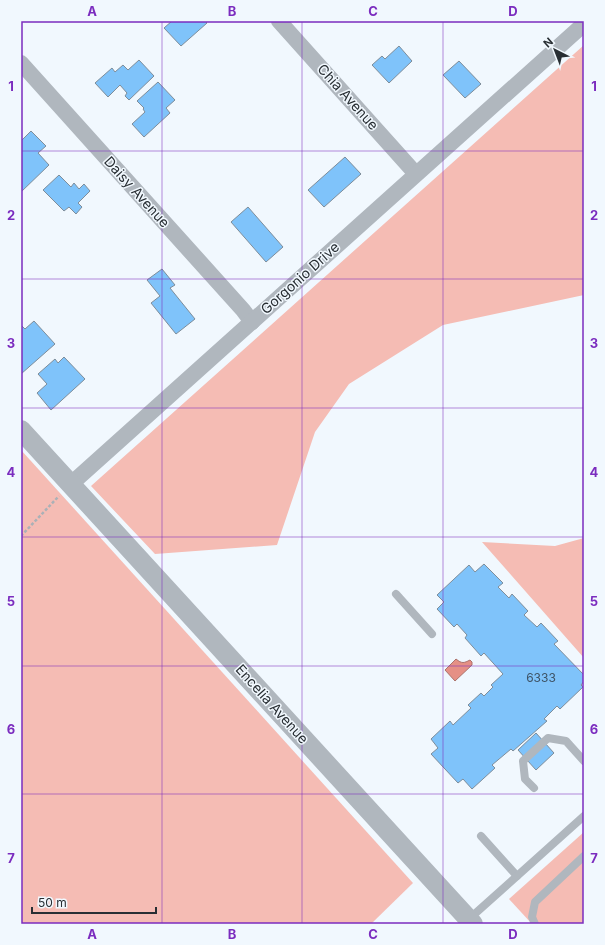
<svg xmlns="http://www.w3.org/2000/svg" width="605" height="945" font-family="Inter,sans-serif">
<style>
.green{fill:#f5bcb4}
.water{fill:#e59085;stroke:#ac736c}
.building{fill:#7fc3fa;stroke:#7e8d9a}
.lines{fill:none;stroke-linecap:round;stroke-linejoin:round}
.path{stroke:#aab1b7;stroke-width:2.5;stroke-dasharray:3 2;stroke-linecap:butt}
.service{stroke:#b0b7be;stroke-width:8}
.minor{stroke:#b0b7be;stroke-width:16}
.tertiary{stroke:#b0b7be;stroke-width:20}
.grid{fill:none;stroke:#7b2cbf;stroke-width:1;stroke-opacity:0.55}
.labels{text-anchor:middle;stroke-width:3;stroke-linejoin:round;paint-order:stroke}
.number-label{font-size:12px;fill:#3e5365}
.street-label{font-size:14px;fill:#282e33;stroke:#f1f8fe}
.neatline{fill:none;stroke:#7b2cbf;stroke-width:1.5}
.grid-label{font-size:13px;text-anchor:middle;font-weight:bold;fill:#7b2cbf}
</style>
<rect width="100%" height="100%" fill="#f1f8fe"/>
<!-- green -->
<g class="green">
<polygon points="584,45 584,295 443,325 349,384 315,432 277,545 155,554 91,486"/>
<polygon points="21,450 413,883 371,924 21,924"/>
<polygon points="584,538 584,658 482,542 555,546"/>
<polygon points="584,832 584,924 532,924 509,899"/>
</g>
<!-- water -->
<path class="water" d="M 456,659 C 462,664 464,663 470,660 L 472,662 L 472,665 L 455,681 L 445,670 Z"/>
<!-- building -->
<g class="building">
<polygon points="172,21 205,21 207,23 181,46 164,28"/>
<polygon points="399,46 412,61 389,83 372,65 382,56 385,59"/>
<polygon points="139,60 154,76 129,100 125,96 127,93 120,85 108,97 95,83 112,68 115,72 123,65 128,70"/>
<polygon points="459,61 481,84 465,98 443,75"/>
<polygon points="158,82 175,100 166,108 170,113 144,137 132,124 145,112 143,109 144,108 137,101"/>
<polygon points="31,131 46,146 38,153 49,165 21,192 21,141"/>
<polygon points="345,157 361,174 324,207 308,190"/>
<polygon points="59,175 71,187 74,183 79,189 84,184 90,191 78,203 82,207 76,214 69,207 64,211 43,190"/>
<polygon points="248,207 283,247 266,262 231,222"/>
<polygon points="162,269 175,285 170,288 195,319 176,334 151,303 160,296 147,280"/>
<polygon points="34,321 55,344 21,374 21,325 25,329"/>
<polygon points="64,357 85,379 51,410 37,393 47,384 38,374 55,359 58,363"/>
<polygon points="484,564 503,583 498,587 509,598 512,594 528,611 524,615 537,627 541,623 558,641 554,644 584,675 584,681 581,685 583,687 560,709 557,706 544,719 547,721 513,751 511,749 492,765 495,768 472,789 463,779 458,783 431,754 438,748 431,739 450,721 453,725 471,708 468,705 481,693 484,696 493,687 491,685 503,674 484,653 481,656 465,638 467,635 457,624 454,627 437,609 444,602 437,595 469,565 475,572"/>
<polygon points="536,733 554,753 536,770 518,750"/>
</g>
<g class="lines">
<!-- path -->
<polyline class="path" points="21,536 59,496"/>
<!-- service -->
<g class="service">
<polyline points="396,594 432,634"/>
<polyline points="534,788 525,779 523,761 548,738 566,741 584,761"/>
<polyline points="481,836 517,876"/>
<polyline points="469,919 584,816"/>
<polyline points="535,924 532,917 535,902 584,856"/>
</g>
<!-- minor -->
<g class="minor">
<polyline points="279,21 416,174"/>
<polyline points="21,63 243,310 252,322"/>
<polyline points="71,484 584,24"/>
</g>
<!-- tertiary -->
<polyline class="tertiary" points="21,430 473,924"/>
</g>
<!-- grid -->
<path class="grid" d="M 162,21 L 162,924M 302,21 L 302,924M 443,21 L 443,924M 21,151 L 584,151M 21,279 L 584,279M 21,408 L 584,408M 21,537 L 584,537M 21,666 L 584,666M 21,794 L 584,794"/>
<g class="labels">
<!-- number labels -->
<g class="number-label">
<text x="541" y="682">6333</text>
</g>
<!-- street labels -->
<g class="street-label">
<text transform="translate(348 97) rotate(48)" y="5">Chia Avenue</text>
<text transform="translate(137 192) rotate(48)" y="5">Daisy Avenue</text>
<text transform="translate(300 278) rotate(-42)" y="5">Gorgonio Drive</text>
<text transform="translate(272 704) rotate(48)" y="5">Encelia Avenue</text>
</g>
</g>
<!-- border -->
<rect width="605" height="945" fill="none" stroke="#f1f8fe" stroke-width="44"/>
<!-- north arrow -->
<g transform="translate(555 50) rotate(318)" stroke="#f1f8fe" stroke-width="3" paint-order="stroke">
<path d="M0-3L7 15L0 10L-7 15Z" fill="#282e33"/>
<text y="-6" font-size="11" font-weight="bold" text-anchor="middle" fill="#282e33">N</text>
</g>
<!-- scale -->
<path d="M32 907v6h124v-6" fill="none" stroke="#282e33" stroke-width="2"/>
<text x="38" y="907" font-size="12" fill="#282e33" stroke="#f1f8fe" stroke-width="3" paint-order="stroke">50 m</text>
<rect x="22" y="22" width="561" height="901" class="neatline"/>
<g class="grid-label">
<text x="92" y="16">A</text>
<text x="232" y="16">B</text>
<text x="373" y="16">C</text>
<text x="513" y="16">D</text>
<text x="11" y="91">1</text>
<text x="594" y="91">1</text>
<text x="11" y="220">2</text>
<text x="594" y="220">2</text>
<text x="11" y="348">3</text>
<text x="594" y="348">3</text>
<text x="11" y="477">4</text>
<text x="594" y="477">4</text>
<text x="11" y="606">5</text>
<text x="594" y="606">5</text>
<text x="11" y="734">6</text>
<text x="594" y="734">6</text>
<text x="11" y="863">7</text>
<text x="594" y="863">7</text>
<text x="92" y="939">A</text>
<text x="232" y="939">B</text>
<text x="373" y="939">C</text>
<text x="513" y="939">D</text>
</g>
</svg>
